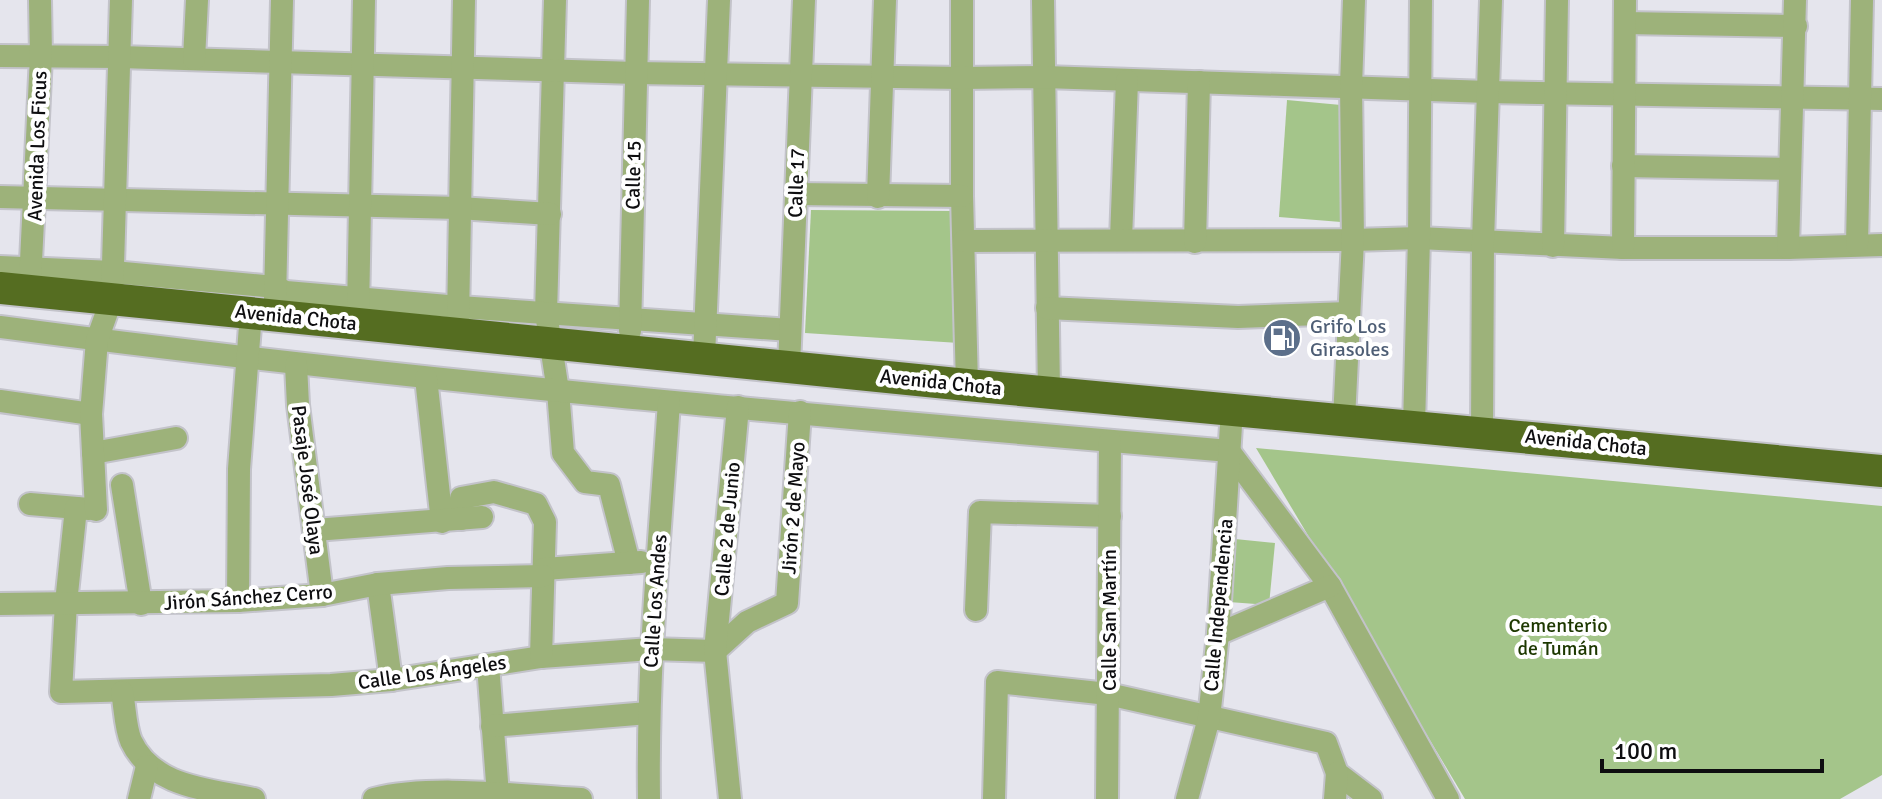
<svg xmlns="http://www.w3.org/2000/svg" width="1882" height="799" font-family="Signika,sans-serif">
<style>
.green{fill:#a4c58a}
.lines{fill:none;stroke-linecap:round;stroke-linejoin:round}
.minor-casing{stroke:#c3c3ca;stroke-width:26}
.highway-casing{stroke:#c3c3ca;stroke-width:36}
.minor{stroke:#9db27a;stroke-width:22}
.highway{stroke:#556d21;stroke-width:32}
.labels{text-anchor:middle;stroke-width:8;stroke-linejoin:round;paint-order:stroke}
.street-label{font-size:20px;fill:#0e0e10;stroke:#fff}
.service-label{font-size:20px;fill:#4e5e75;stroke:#fff;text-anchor:start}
.park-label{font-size:20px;fill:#1d3800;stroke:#fff}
</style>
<rect width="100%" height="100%" fill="#e5e5ed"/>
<!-- green -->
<g class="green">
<polygon points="1287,100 1341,105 1341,222 1279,217"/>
<polygon points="811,210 954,211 959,343 805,333"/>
<polygon points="1256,448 1882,506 1882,775 1840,799 1465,799"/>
<polygon points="1235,539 1275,543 1269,605 1229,602"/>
</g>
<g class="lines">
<defs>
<g id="minor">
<polyline points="555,0 546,313 558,391 563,453 585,482 609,485 629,563"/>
<polyline points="962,0 962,196 967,385"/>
<polyline points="1043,0 1049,392"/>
<polyline points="1625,23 1796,26"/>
<polyline points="0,56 120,57 635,73 962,78 1045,77 1488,92 1882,99"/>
<polyline points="194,59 197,0"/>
<polyline points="1623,166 1790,169"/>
<polyline points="796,194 962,196"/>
<polyline points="0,197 459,208 550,214"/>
<polyline points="878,197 885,0"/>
<polyline points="1121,239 1127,81"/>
<polyline points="964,241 1353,240 1419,238 1623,248 1788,248 1882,245"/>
<polyline points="1195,242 1199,82"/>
<polyline points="1857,245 1862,0"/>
<polyline points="1553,246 1557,0"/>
<polyline points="1623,248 1625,0"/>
<polyline points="1788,248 1795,0"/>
<polyline points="0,267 113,272 275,287 286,292 459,307 790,330"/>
<polyline points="30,282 41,56 40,0"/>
<polyline points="275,299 282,0"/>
<polyline points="1047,308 1238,317 1349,313"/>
<polyline points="358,311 364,0"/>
<polyline points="458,319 464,0"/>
<path d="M 0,327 C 408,381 819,416 1229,451 L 1330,586 L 1448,799"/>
<polyline points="630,331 638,0"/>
<polyline points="704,357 719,0"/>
<polyline points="296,365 298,405 322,595"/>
<polyline points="789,367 804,0"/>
<polyline points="426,378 442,522"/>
<polyline points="0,401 91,414"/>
<polyline points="1344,419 1353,240 1351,86 1354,0"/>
<polyline points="1414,426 1419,238 1421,0"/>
<polyline points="1482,432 1483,241 1491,0"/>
<polyline points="93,453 176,438"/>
<polyline points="122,485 141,604"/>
<polyline points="30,504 89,509"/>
<polyline points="76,508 66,603 61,692 331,685 391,680 541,657 651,649 715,651 747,622 787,603 800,412"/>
<polyline points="96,510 91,414 97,340 112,298 121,0"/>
<polyline points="461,519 461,498 494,492 536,504 545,522 541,657"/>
<polyline points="315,530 482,517"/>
<polyline points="544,569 641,562"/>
<polyline points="378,584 391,680"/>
<polyline points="238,601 239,469 251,313"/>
<polyline points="0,604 238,601 322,595 378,584 448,578 543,576"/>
<polyline points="976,610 980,512 1110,516"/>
<polyline points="1218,634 1330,586"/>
<polyline points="488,665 498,795"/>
<path d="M 122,692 C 125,707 125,727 131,741 C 153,788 209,789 254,799"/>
<polyline points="492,726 648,713"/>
<polyline points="139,799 147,766"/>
<path d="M 374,799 C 434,784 518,796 581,799"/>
<path d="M 649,799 C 647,666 660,535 669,402"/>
<polyline points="730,799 715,651 738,407"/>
<polyline points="994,799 997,682 1108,694 1326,743 1337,773 1371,799"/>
<polyline points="1107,799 1110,441"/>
<polyline points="1187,799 1209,718 1218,634 1232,409"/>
<polyline points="1335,799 1337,773"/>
</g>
<polyline id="highway" points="0,288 967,385 1882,471"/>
</defs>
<!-- minor casing -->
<use href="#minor" class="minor-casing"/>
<!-- highway casing -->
<use href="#highway" class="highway-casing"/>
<!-- minor -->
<use href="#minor" class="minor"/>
<!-- highway -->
<use href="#highway" class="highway"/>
</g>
<!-- icons -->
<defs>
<symbol id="fuel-disc" viewBox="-11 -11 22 22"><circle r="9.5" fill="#5c6f8a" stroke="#fff"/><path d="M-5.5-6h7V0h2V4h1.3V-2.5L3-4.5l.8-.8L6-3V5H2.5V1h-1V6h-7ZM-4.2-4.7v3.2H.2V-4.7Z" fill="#fff"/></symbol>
</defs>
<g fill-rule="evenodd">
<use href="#fuel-disc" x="1260" y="316" width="44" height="44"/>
</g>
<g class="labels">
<!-- street labels -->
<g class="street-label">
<text transform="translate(37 146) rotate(-88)" y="7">Avenida Los Ficus</text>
<text transform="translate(633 175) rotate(-89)" y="7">Calle 15</text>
<text transform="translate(796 183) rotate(-88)" y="7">Calle 17</text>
<text transform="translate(296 317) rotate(6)" y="7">Avenida Chota</text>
<text transform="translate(941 382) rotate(6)" y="7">Avenida Chota</text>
<text transform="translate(1586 442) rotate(6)" y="7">Avenida Chota</text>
<text transform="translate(308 480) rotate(83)" y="7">Pasaje José Olaya</text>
<text transform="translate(793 508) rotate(-86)" y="7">Jirón 2 de Mayo</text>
<text transform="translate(727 529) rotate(-85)" y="7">Calle 2 de Junio</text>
<text transform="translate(248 597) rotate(-4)" y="7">Jirón Sánchez Cerro</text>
<text transform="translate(655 601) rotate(-86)" y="7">Calle Los Andes</text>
<text transform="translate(1218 605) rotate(-85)" y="7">Calle Independencia</text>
<text transform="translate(1109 620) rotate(-90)" y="7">Calle San Martín</text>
<text transform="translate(432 672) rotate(-8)" y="7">Calle Los Ángeles</text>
</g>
<!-- service labels -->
<g class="service-label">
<text x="1310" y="333">Grifo Los<tspan x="1310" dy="23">Girasoles</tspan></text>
</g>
<!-- park labels -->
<g class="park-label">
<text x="1558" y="632">Cementerio<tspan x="1558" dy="23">de Tumán</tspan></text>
</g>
</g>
<!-- scale -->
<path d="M1602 759v12h220v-12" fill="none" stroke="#0e0e10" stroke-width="4"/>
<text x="1614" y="759" font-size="24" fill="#0e0e10" stroke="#ffffff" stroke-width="6" paint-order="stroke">100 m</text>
</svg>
